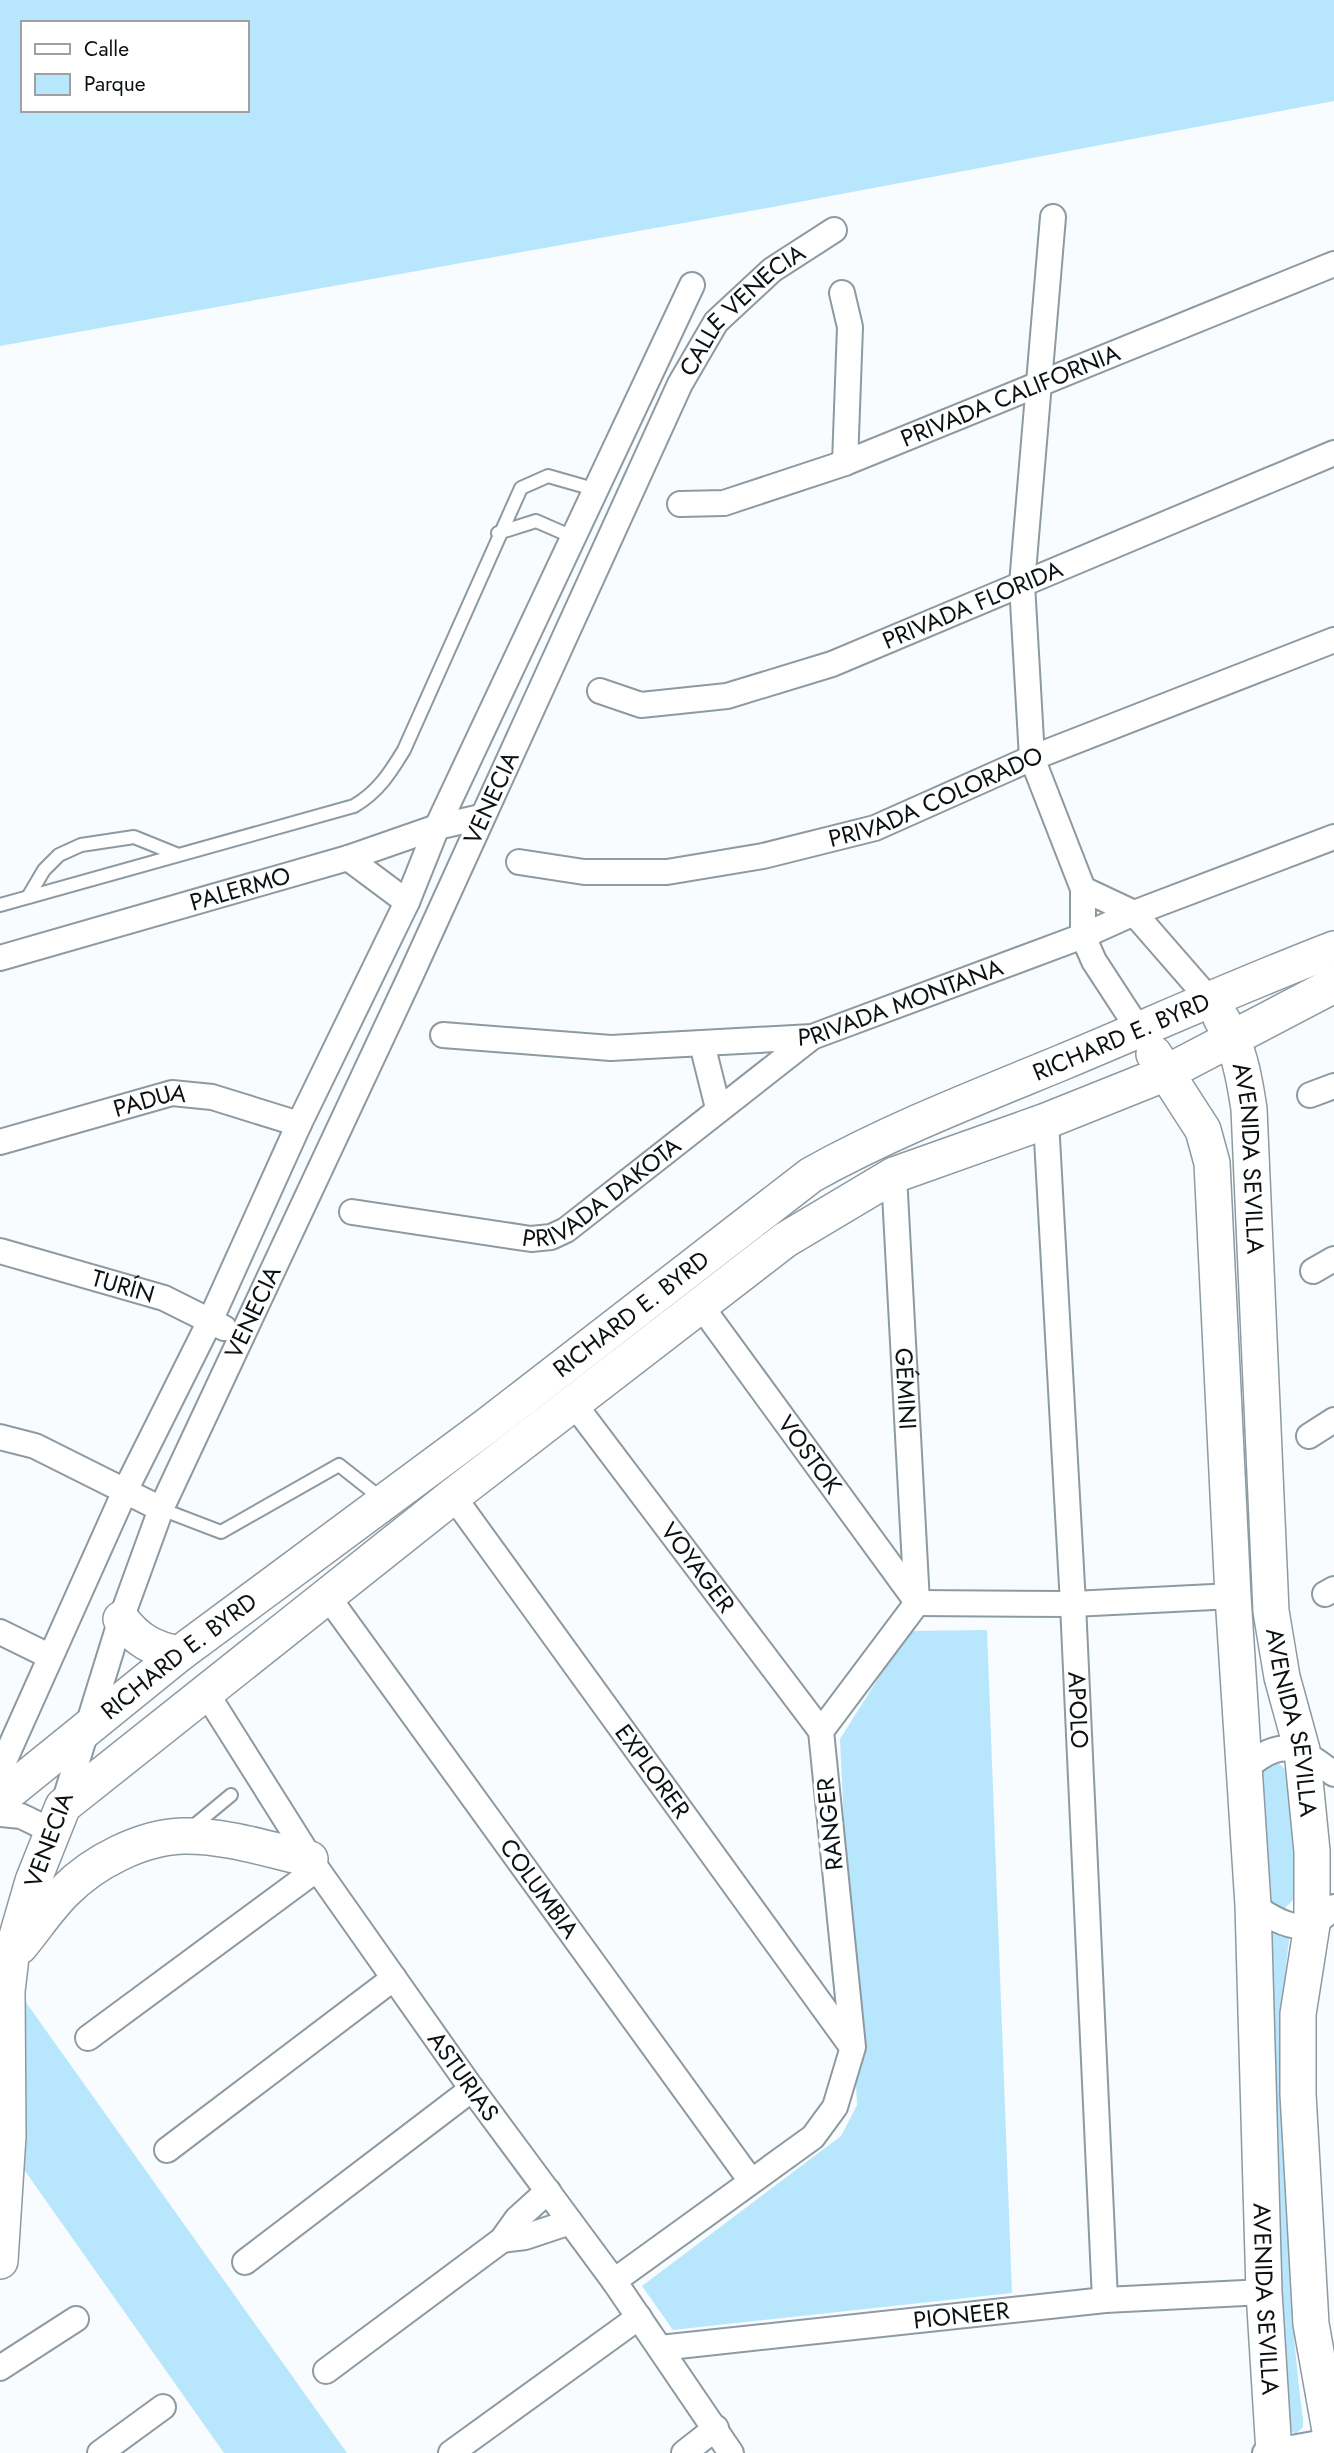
<svg xmlns="http://www.w3.org/2000/svg" width="1334" height="2453" font-family="Jost,sans-serif">
<style>
.green{fill:#b8e7fd;fill-rule:evenodd}
.lines{fill:none;stroke-linecap:round;stroke-linejoin:round}
.lane-casing{stroke:#8d9aa1;stroke-width:16}
.street-casing{stroke:#8d9aa1;stroke-width:28}
.secondary-casing{stroke:#8d9aa1;stroke-width:38}
.lane{stroke:#fff;stroke-width:12}
.street{stroke:#fff;stroke-width:24}
.secondary{stroke:#fff;stroke-width:35}
.labels{text-anchor:middle;stroke-width:7;stroke-linejoin:round;paint-order:stroke}
.street-label{font-size:24px;fill:#0c1113;stroke:#fff}
</style>
<rect width="100%" height="100%" fill="#f9fcfe"/>
<!-- green -->
<g class="green">
<path d="M 0,0 L 1334,0 L 1334,101 L 778,206 L 0,346 ZM 23,23 L 247,23 L 247,110 L 23,110 Z"/>
<polygon points="987,1630 1012,2293 673,2330 642,2286 841,2136 857,2105 840,1739 908,1631"/>
<polygon points="1276,1761 1287,1771 1298,1860 1296,1897 1284,1909 1268,1900 1255,1770"/>
<path d="M 1262,1930 L 1290,1932 C 1278,2019 1282,2109 1286,2197 C 1289,2271 1293,2346 1303,2419 L 1303,2427 L 1296,2434 L 1286,2429 Z"/>
<polygon points="20,1994 347,2453 224,2453 13,2154"/>
</g>
<g class="lines">
<defs>
<g id="lane">
<polyline points="498,533 536,521 575,538"/>
<polyline points="28,897 44,870 59,855 81,845 134,837 176,854"/>
<path d="M 0,905 L 354,806 C 378,792 390,773 404,750 L 521,488 L 548,476 L 597,490"/>
<polyline points="161,1509 221,1532 339,1465 382,1499"/>
<polyline points="190,1829 231,1795"/>
</g>
<g id="street">
<polyline points="1053,217 1022,584 1032,758 1083,889 1083,936 1094,961 1139,1030"/>
<polyline points="842,293 850,327 845,463"/>
<path id="s1" d="M 680,504 L 724,503 L 845,463 L 1334,264"/>
<path id="s2" d="M 600,691 L 641,705 L 727,696 L 832,664 L 1334,453"/>
<polyline points="348,858 407,902"/>
<path id="s3" d="M 519,862 L 584,872 L 667,872 L 763,856 L 875,828 L 1032,758 L 1334,640"/>
<polyline points="1083,889 1134,913 1208,998"/>
<path id="s4" d="M 0,958 L 348,858 L 437,827 L 481,817"/>
<path id="s5" d="M 443,1035 L 611,1048 L 812,1037 L 1083,936 L 1134,913 L 1334,837"/>
<polyline points="702,1044 718,1108"/>
<polyline points="1310,1095 1334,1086"/>
<path id="s6" d="M 1046,1121 L 1073,1604 L 1105,2300"/>
<path id="s7" d="M 0,1142 L 172,1093 L 212,1097 L 299,1124"/>
<path id="s8" d="M 894,1175 L 917,1603"/>
<path id="s9" d="M 352,1212 L 531,1239 L 551,1237 L 566,1230 L 812,1037"/>
<path id="s10" d="M 0,1251 L 164,1298 L 224,1328"/>
<polyline points="1313,1271 1334,1259"/>
<path id="s11" d="M 701,1306 L 917,1602"/>
<path id="s12" d="M 574,1404 L 821,1731"/>
<polyline points="1309,1436 1334,1420"/>
<polyline points="0,1437 35,1446 161,1509"/>
<path id="s13" d="M 453,1496 L 852,2047"/>
<polyline points="1325,1594 1334,1589"/>
<path id="s14" d="M 328,1597 L 751,2181"/>
<polyline points="917,1603 1073,1604 1233,1596"/>
<polyline points="0,1632 49,1656"/>
<path id="s15" d="M 205,1691 L 317,1869 L 472,2089 L 614,2281 L 731,2453"/>
<polyline points="0,1770 125,1491 210,1321 299,1124 407,902 437,827 692,285"/>
<path d="M 1243,1771 C 1281,1735 1298,1747 1334,1774"/>
<path id="s16" d="M 63,1806 L 121,1619 L 161,1509 L 410,977 L 680,384 L 716,322 L 772,270 L 834,230"/>
<polyline points="0,1814 21,1816 52,1831"/>
<path d="M 1253,1905 C 1268,1916 1292,1931 1311,1925 C 1319,1922 1328,1912 1334,1907"/>
<polyline points="88,2038 317,1869"/>
<polyline points="167,2150 394,1978"/>
<polyline points="502,2240 525,2237 570,2222"/>
<polyline points="245,2262 472,2089"/>
<polyline points="614,2281 813,2137 835,2107 853,2047 821,1731 917,1603"/>
<path id="s17" d="M 660,2348 L 1105,2300 L 1264,2292"/>
<polyline points="0,2368 76,2319"/>
<polyline points="326,2371 502,2240 517,2219 548,2191"/>
<polyline points="100,2453 163,2407"/>
<polyline points="451,2453 639,2317"/>
<polyline points="684,2453 716,2428"/>
<polyline points="1265,2453 1330,2441"/>
</g>
<g id="secondary">
<path id="s18" d="M 1221,1018 C 1239,1047 1244,1076 1249,1109 L 1271,1611 L 1282,1677 L 1302,1750 L 1312,1851 L 1312,1925 L 1298,2014 L 1298,2094 L 1311,2324 L 1334,2453"/>
<path id="s19" d="M 1154,1054 L 1203,1130 L 1212,1163 L 1233,1596 L 1253,1905 L 1264,2292 L 1274,2453"/>
<path d="M 121,1619 C 137,1640 153,1649 179,1654"/>
<path id="s20" d="M 0,1799 L 179,1654 L 488,1425 L 811,1175 C 892,1130 978,1097 1063,1062 C 1154,1024 1243,984 1334,949"/>
<path d="M 20,1946 C 35,1928 48,1908 64,1892 C 93,1862 142,1837 183,1836 C 225,1835 270,1850 310,1859"/>
<polyline points="0,2261 8,2136 7,1991 11,1957 33,1881 63,1806 453,1496 785,1240 894,1175 1046,1121 1166,1073 1334,985"/>
</g>
</defs>
<!-- lane casing -->
<use href="#lane" class="lane-casing"/>
<!-- street casing -->
<use href="#street" class="street-casing"/>
<!-- secondary casing -->
<use href="#secondary" class="secondary-casing"/>
<!-- lane -->
<use href="#lane" class="lane"/>
<!-- street -->
<use href="#street" class="street"/>
<!-- secondary -->
<use href="#secondary" class="secondary"/>
</g>
<g class="labels">
<!-- street labels -->
<g class="street-label">
<text dy="8" stroke="none"><textPath href="#s16" startOffset="1650">CALLE VENECIA</textPath></text>
<text dy="8" stroke="none"><textPath href="#s1" startOffset="350">PRIVADA CALIFORNIA</textPath></text>
<text dy="8" stroke="none"><textPath href="#s2" startOffset="392">PRIVADA FLORIDA</textPath></text>
<text dy="8" stroke="none"><textPath href="#s3" startOffset="429">PRIVADA COLORADO</textPath></text>
<text dy="8" stroke="none"><textPath href="#s16" startOffset="1097">VENECIA</textPath></text>
<text dy="8" stroke="none"><textPath href="#s4" startOffset="250">PALERMO</textPath></text>
<text dy="8" stroke="none"><textPath href="#s5" startOffset="464">PRIVADA MONTANA</textPath></text>
<text dy="8" stroke="none"><textPath href="#s20" startOffset="1363">RICHARD E. BYRD</textPath></text>
<text dy="8" stroke="none"><textPath href="#s7" startOffset="156">PADUA</textPath></text>
<text dy="8" stroke="none"><textPath href="#s18" startOffset="145">AVENIDA SEVILLA</textPath></text>
<text dy="8" stroke="none"><textPath href="#s9" startOffset="266">PRIVADA DAKOTA</textPath></text>
<text dy="8" stroke="none"><textPath href="#s10" startOffset="128">TURÍN</textPath></text>
<text dy="8" stroke="none"><textPath href="#s16" startOffset="530">VENECIA</textPath></text>
<text dy="8" stroke="none"><textPath href="#s20" startOffset="796">RICHARD E. BYRD</textPath></text>
<text dy="8" stroke="none"><textPath href="#s8" startOffset="214">GÉMINI</textPath></text>
<text dy="8" stroke="none"><textPath href="#s11" startOffset="184">VOSTOK</textPath></text>
<text dy="8" stroke="none"><textPath href="#s12" startOffset="205">VOYAGER</textPath></text>
<text dy="8" stroke="none"><textPath href="#s20" startOffset="229">RICHARD E. BYRD</textPath></text>
<text dy="8" stroke="none"><textPath href="#s6" startOffset="590">APOLO</textPath></text>
<text dy="8" stroke="none"><textPath href="#s18" startOffset="712">AVENIDA SEVILLA</textPath></text>
<text dy="8" stroke="none"><textPath href="#s13" startOffset="340">EXPLORER</textPath></text>
<text transform="translate(830 1824) rotate(-96)" y="8">RANGER</text>
<text transform="translate(49 1840) rotate(-70)" y="8">VENECIA</text>
<text dy="8" stroke="none"><textPath href="#s14" startOffset="360">COLUMBIA</textPath></text>
<text dy="8" stroke="none"><textPath href="#s15" startOffset="464">ASTURIAS</textPath></text>
<text dy="8" stroke="none"><textPath href="#s19" startOffset="1262">AVENIDA SEVILLA</textPath></text>
<text dy="8" stroke="none"><textPath href="#s17" startOffset="303">PIONEER</textPath></text>
</g>
</g>
<!-- legend -->
<rect x="21" y="21" width="228" height="91" fill="#ffffff" stroke="#9ea0a1" stroke-width="2"/>
<rect x="35" y="44" width="35" height="10" fill="#ffffff" stroke="#9ea0a1" stroke-width="2"/>
<text x="84" y="56" font-size="21" fill="#0c1113">Calle</text>
<rect x="35" y="74" width="35" height="21" fill="#b8e7fd" stroke="#9ea0a1" stroke-width="2"/>
<text x="84" y="91" font-size="21" fill="#0c1113">Parque</text>
</svg>
